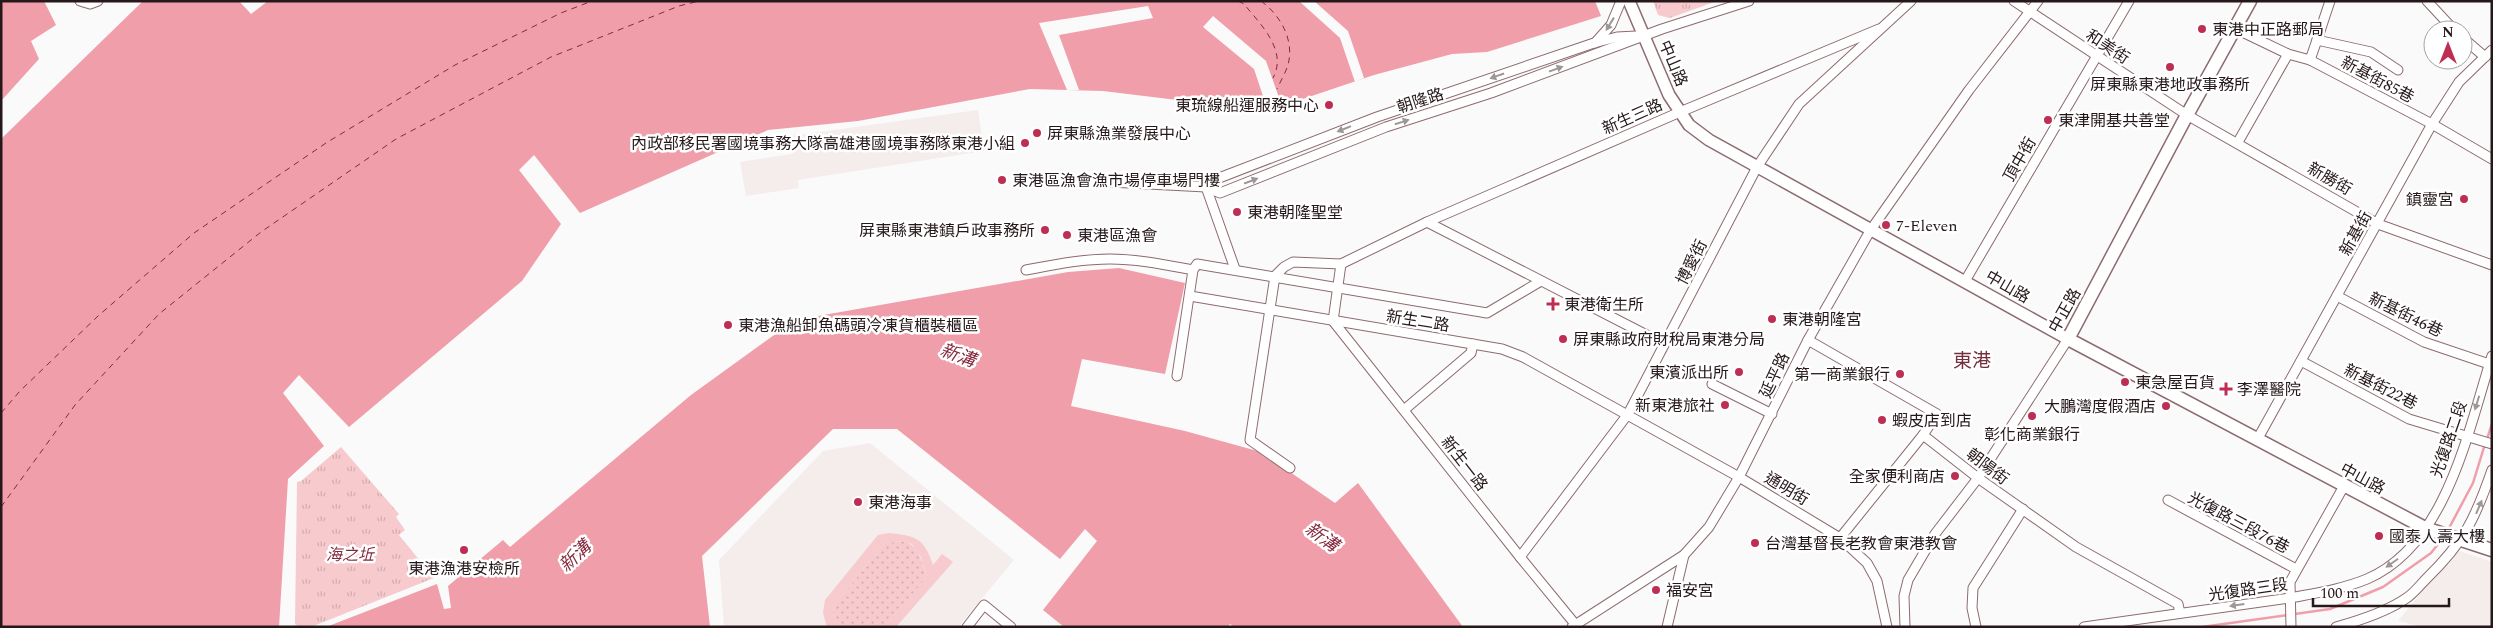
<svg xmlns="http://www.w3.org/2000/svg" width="2493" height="628" font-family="Spectral,'Noto Sans TC',serif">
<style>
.built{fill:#f5ecec}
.grass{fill:url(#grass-dots)}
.park{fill:url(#park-tufts)}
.garden{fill:#f7cace}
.water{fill:#f09ea9}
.pier{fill:#fafafa}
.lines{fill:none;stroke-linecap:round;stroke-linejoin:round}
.stream{stroke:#f09ea9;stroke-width:2.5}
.ferry{stroke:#87293e;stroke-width:1;stroke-dasharray:6 5;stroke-linecap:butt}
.minor-casing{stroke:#8d6b6e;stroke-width:11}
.tertiary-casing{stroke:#8d6b6e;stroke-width:14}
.secondary-casing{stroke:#8d6b6e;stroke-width:15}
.minor{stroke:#fff;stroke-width:9}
.tertiary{stroke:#fff;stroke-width:11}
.secondary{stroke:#fff;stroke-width:12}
.oneway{fill:#9d9798}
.poi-dot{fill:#be2e53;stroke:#fff;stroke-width:2}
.labels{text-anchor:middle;stroke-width:5;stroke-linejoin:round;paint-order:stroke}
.poi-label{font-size:16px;fill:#26181a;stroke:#fff;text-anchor:start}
.street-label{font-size:16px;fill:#26181a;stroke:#fff}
.park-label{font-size:16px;font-style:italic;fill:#87293e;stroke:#fff}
.water-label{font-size:18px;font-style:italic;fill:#87293e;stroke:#fff}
.quarter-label{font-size:19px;fill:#752e3c;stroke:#fff}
</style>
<defs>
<pattern id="grass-dots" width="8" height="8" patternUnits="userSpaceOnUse" patternTransform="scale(1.25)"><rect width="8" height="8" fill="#f7cace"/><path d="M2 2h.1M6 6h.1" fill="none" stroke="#d4adb0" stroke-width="1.8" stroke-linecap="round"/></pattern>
<pattern id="park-tufts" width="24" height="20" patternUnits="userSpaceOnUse" patternTransform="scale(1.25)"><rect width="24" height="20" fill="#f7cace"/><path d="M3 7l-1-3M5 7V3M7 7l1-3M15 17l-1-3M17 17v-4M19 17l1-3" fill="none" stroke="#d4adb0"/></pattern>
</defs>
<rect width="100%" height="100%" fill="#fafafa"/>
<!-- built -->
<g class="built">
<polygon points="978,110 984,151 798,180 799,188 746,196 740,162 792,154 791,136"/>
<polygon points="870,443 1014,560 958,627 724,627 719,560 823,451"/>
<polygon points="2457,550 2492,562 2492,627 2415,627 2415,625 2398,621"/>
</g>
<!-- grass -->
<path class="grass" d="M 904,541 C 920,546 922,563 927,577 L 884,627 L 838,627 L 833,613 L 834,605 L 885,543 Z"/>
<!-- park -->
<g class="park">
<polygon points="1653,1 1717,1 1670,18 1658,15"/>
<polygon points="341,447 399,514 396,517 405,530 399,535 434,578 311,627 299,627 295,624 297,482 301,481"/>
</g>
<!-- garden -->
<path class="garden" d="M 889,533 C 915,536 924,537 933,565 L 942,554 L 953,562 L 896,627 L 884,627 L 927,577 L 921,557 L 912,544 L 904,541 L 885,543 L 834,605 L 833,613 L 838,627 L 827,627 L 823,613 L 825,600 L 878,535 Z"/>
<!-- water -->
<g class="water">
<polygon points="1,1 44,1 56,25 31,41 39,59 1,101"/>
<polygon points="143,1 239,1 251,14 268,1 1595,1 1601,16 1487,52 1452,54 1374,75 1282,106 1266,61 1213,16 1203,27 1254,69 1268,111 1103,91 1030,89 858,121 768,130 580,213 534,155 519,170 561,224 522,281 349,427 299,375 283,393 324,446 288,479 279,627 1,627 1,139"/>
<polygon points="1119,268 1185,283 1165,374 1082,359 1071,406 1185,431 1261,452 1335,503 1358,483 1463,627 1234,627 1230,624 1228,627 1064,627 1043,610 1097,541 1085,529 1060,559 897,429 833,429 702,556 710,627 326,627 437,584 444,609 451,608 448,586 503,540 510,547 691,395 795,320 1068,272"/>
</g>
<!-- pier -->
<g class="pier">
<polygon points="1299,1 1314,1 1348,31 1364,78 1355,82 1340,38"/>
<polygon points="1148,6 1153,18 1059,35 1079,90 1067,90 1039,23"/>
</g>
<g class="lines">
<!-- stream -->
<g class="stream">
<polyline points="2487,439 2492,424"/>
<polyline points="2448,530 2473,483 2485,444"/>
<polyline points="2202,627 2330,609 2383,587 2431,553 2442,539"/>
</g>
<!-- ferry -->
<g class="ferry">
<path d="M 1238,1 L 1244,4 C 1260,24 1288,50 1273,78"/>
<path d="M 1261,1 C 1279,14 1293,37 1289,60 C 1288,69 1281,80 1277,89"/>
<polyline points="1,413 20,391 98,316 194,233 326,143 455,65 561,13 592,1"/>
<polyline points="1,507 75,405 159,314 261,232 396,139 551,57 679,6 699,1"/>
</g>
<defs>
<g id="minor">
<polyline points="80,1 90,4 98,1"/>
<polyline points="2014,1 2187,115 2378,224 2492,265"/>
<polyline points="2427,1 2454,30"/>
<polyline points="2234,28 2288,54 2310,60 2432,124 2492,159"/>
<polyline points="2463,38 2485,57"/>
<polyline points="2317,40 2330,1"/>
<polyline points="1595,43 1611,25 1621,1"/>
<polyline points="2310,60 2317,40 2371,52 2398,70"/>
<polyline points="2238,142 2288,54"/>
<polyline points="1071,180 1206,187 1220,193 1386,127 1491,93 1662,29 1749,1"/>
<polyline points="1206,187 1219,178 1377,117 1594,43 1617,37 1636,36"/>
<polyline points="1206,187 1235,269"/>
<polyline points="1427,222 1664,344"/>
<polyline points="1341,264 1333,321 1520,557 1575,624"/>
<path d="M 1026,270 C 1053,265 1081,259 1110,259 C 1138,259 1166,265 1193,270"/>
<polyline points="1965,281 2129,1"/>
<polyline points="1190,296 1502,349 1523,357 1739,477 1840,538 1867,563 1877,581 1887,627"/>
<polyline points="2337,296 2424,342 2492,365"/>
<polyline points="1808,340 1937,414 1923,435 1978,478 2076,547 2178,604 2180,613"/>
<polyline points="2301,361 2409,419 2492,444"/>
<polyline points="1177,376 1193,270 1197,264 1487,313 1541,281"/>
<polyline points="1712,384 1772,414"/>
<polyline points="1404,410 1471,353 1473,344"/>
<polyline points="2257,440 2432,124 2459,82 2492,50"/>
<polyline points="1290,468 1250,440 1275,276 1284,267 1293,262 1341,264 1427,222 1517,183 1680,112 1879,29"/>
<polyline points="2168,500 2296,569"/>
<polyline points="1840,538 1923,435"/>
<polyline points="1520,557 1628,414 1757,167 1799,104 1911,1"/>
<polyline points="967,627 984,605 1011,627"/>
<polyline points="1572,627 1684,555 1709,527 1739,477 1808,340 1870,231 1969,90 2038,1"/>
<polyline points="1667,627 1684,555"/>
<polyline points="1905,627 1904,596 1908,580 1935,534 1978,478 2068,339"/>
<polyline points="1976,627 1972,608 1973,588 2023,509"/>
<path d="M 2084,627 L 2290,598 C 2316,593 2343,589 2367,579 C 2447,545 2468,430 2492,356"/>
<polyline points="2291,627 2290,582 2344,486"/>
<path d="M 2336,627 C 2358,621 2390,610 2408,597 C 2415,592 2421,584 2427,578 C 2464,542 2475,519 2492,470"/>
</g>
<polyline id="tertiary" points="1629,1 1669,95 1689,125 1709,140 2068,339"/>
<polyline id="secondary" points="2250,1 2187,115 2068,339 2425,528 2492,550"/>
</defs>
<!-- minor casing -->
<use href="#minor" class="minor-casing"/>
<!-- tertiary casing -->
<use href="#tertiary" class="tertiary-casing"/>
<!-- secondary casing -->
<use href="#secondary" class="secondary-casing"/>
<!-- minor -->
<use href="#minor" class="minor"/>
<!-- tertiary -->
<use href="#tertiary" class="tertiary"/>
<!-- secondary -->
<use href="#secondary" class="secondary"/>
</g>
<!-- one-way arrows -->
<defs><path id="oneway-solid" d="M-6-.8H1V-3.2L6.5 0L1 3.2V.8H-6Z" transform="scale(1.25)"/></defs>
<g class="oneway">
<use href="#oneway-solid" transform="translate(1610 24) rotate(122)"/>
<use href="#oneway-solid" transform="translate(1556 69) rotate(-20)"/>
<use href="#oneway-solid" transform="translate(1497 76) rotate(161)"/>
<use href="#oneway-solid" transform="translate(1402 122) rotate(-18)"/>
<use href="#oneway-solid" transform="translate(1344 129) rotate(158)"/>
<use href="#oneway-solid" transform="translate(1251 181) rotate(-21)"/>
<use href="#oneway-solid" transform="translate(2477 403) rotate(107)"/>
<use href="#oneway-solid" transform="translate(2479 507) rotate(-67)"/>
<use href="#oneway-solid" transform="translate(2392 563) rotate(145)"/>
<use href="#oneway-solid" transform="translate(2237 605) rotate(172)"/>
</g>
<!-- markers -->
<g class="poi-dot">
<circle cx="2202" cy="29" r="5"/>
<circle cx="2170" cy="67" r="5"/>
<circle cx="1329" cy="105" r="5"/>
<circle cx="2048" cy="120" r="5"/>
<circle cx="1037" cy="133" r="5"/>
<circle cx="1025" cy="143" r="5"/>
<circle cx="1002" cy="180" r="5"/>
<circle cx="2464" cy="199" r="5"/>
<circle cx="1237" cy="212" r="5"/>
<circle cx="1886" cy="225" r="5"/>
<circle cx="1045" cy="230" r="5"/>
<circle cx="1067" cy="235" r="5"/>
<path d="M1550.5 296.5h5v5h5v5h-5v5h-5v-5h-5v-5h5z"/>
<circle cx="1772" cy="319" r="5"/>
<circle cx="728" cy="325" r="5"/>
<circle cx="1563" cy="339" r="5"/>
<circle cx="1739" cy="372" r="5"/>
<circle cx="1900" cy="374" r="5"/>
<circle cx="2125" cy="382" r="5"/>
<path d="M2223.5 381.5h5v5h5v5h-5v5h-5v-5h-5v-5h5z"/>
<circle cx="1725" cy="405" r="5"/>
<circle cx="2166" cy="406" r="5"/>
<circle cx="2032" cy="416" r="5"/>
<circle cx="1882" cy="420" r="5"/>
<circle cx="1955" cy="476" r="5"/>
<circle cx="858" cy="502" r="5"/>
<circle cx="2379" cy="536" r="5"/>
<circle cx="1755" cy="543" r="5"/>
<circle cx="464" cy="550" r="5"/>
<circle cx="1656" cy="590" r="5"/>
</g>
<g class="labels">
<!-- poi labels -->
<g class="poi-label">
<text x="2212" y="35">東港中正路郵局</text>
<text x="2170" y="90" text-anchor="middle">屏東縣東港地政事務所</text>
<text x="1319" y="111" text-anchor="end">東琉線船運服務中心</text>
<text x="2058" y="126">東津開基共善堂</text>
<text x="1047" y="139">屏東縣漁業發展中心</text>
<text x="1015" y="149" text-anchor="end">內政部移民署國境事務大隊高雄港國境事務隊東港小組</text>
<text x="1012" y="186">東港區漁會漁市場停車場門樓</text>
<text x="2454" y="205" text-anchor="end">鎮靈宮</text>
<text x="1247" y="218">東港朝隆聖堂</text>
<text x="1896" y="231">7-Eleven</text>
<text x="1035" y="236" text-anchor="end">屏東縣東港鎮戶政事務所</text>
<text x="1077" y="241">東港區漁會</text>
<text x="1564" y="310">東港衛生所</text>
<text x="1782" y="325">東港朝隆宮</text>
<text x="738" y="331">東港漁船卸魚碼頭冷凍貨櫃裝櫃區</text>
<text x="1573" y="345">屏東縣政府財稅局東港分局</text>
<text x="1729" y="378" text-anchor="end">東濱派出所</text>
<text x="1890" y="380" text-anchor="end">第一商業銀行</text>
<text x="2135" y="388">東急屋百貨</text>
<text x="2237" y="395">李澤醫院</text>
<text x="1715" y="411" text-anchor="end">新東港旅社</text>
<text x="2156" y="412" text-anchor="end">大鵬灣度假酒店</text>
<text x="1892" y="426">蝦皮店到店</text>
<text x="2032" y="440" text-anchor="middle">彰化商業銀行</text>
<text x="1945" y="482" text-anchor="end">全家便利商店</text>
<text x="868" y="508">東港海事</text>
<text x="2389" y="542">國泰人壽大樓</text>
<text x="1765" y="549">台灣基督長老教會東港教會</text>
<text x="464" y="574" text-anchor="middle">東港漁港安檢所</text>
<text x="1666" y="596">福安宮</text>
</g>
<!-- street labels -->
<g class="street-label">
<text transform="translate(2108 46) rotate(33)" y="6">和美街</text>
<text transform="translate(1674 63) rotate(67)" y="6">中山路</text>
<text transform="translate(2378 79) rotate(28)" y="6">新基街85巷</text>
<text transform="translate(1420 100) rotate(-18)" y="6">朝隆路</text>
<text transform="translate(1632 116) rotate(-24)" y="6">新生三路</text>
<text transform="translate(2019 159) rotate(-60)" y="6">頂中街</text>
<text transform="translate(2330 178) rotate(30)" y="6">新勝街</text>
<text transform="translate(2355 233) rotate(-61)" y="6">新基街</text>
<text transform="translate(1691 262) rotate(-63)" y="6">博愛街</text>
<text transform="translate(2008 286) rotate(30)" y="6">中山路</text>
<text transform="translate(2064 310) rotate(-61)" y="6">中正路</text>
<text transform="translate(2406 314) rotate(26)" y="6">新基街46巷</text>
<text transform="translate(1418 320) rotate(9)" y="6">新生二路</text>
<text transform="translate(1774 375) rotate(-65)" y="6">延平路</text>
<text transform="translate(2381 386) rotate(27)" y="6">新基街22巷</text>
<text transform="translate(2448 439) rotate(-71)" y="6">光復路二段</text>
<text transform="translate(1465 463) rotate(52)" y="6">新生一路</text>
<text transform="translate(1988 466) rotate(37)" y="6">朝陽街</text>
<text transform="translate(2363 478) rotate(28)" y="6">中山路</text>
<text transform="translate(1787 488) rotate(31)" y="6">通明街</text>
<text transform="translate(2239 522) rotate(28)" y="6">光復路三段76巷</text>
<text transform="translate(2248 589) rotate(-8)" y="6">光復路三段</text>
</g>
<!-- park labels -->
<g class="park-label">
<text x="350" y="560">海之坵</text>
</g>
<!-- water labels -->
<g class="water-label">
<text transform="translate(958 355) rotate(20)" y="6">新溝</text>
<text transform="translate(1322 537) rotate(36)" y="6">新溝</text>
<text transform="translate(575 556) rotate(-43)" y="6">新溝</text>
</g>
<!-- quarter labels -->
<g class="quarter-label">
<text x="1972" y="367">東港</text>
</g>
</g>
<!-- border -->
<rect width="2493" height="628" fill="none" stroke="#26181a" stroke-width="5"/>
<!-- north arrow -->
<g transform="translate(2448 45)"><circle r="24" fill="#ffffff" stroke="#a8a3a3"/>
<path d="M0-4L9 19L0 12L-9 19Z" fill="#be2e53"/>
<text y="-8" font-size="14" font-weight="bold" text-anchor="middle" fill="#26181a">N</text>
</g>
<!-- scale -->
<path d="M2313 598v8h136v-8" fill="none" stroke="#26181a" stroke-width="2.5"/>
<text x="2320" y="598" font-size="15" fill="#26181a" stroke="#ffffff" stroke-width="4" paint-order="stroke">100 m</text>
</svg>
